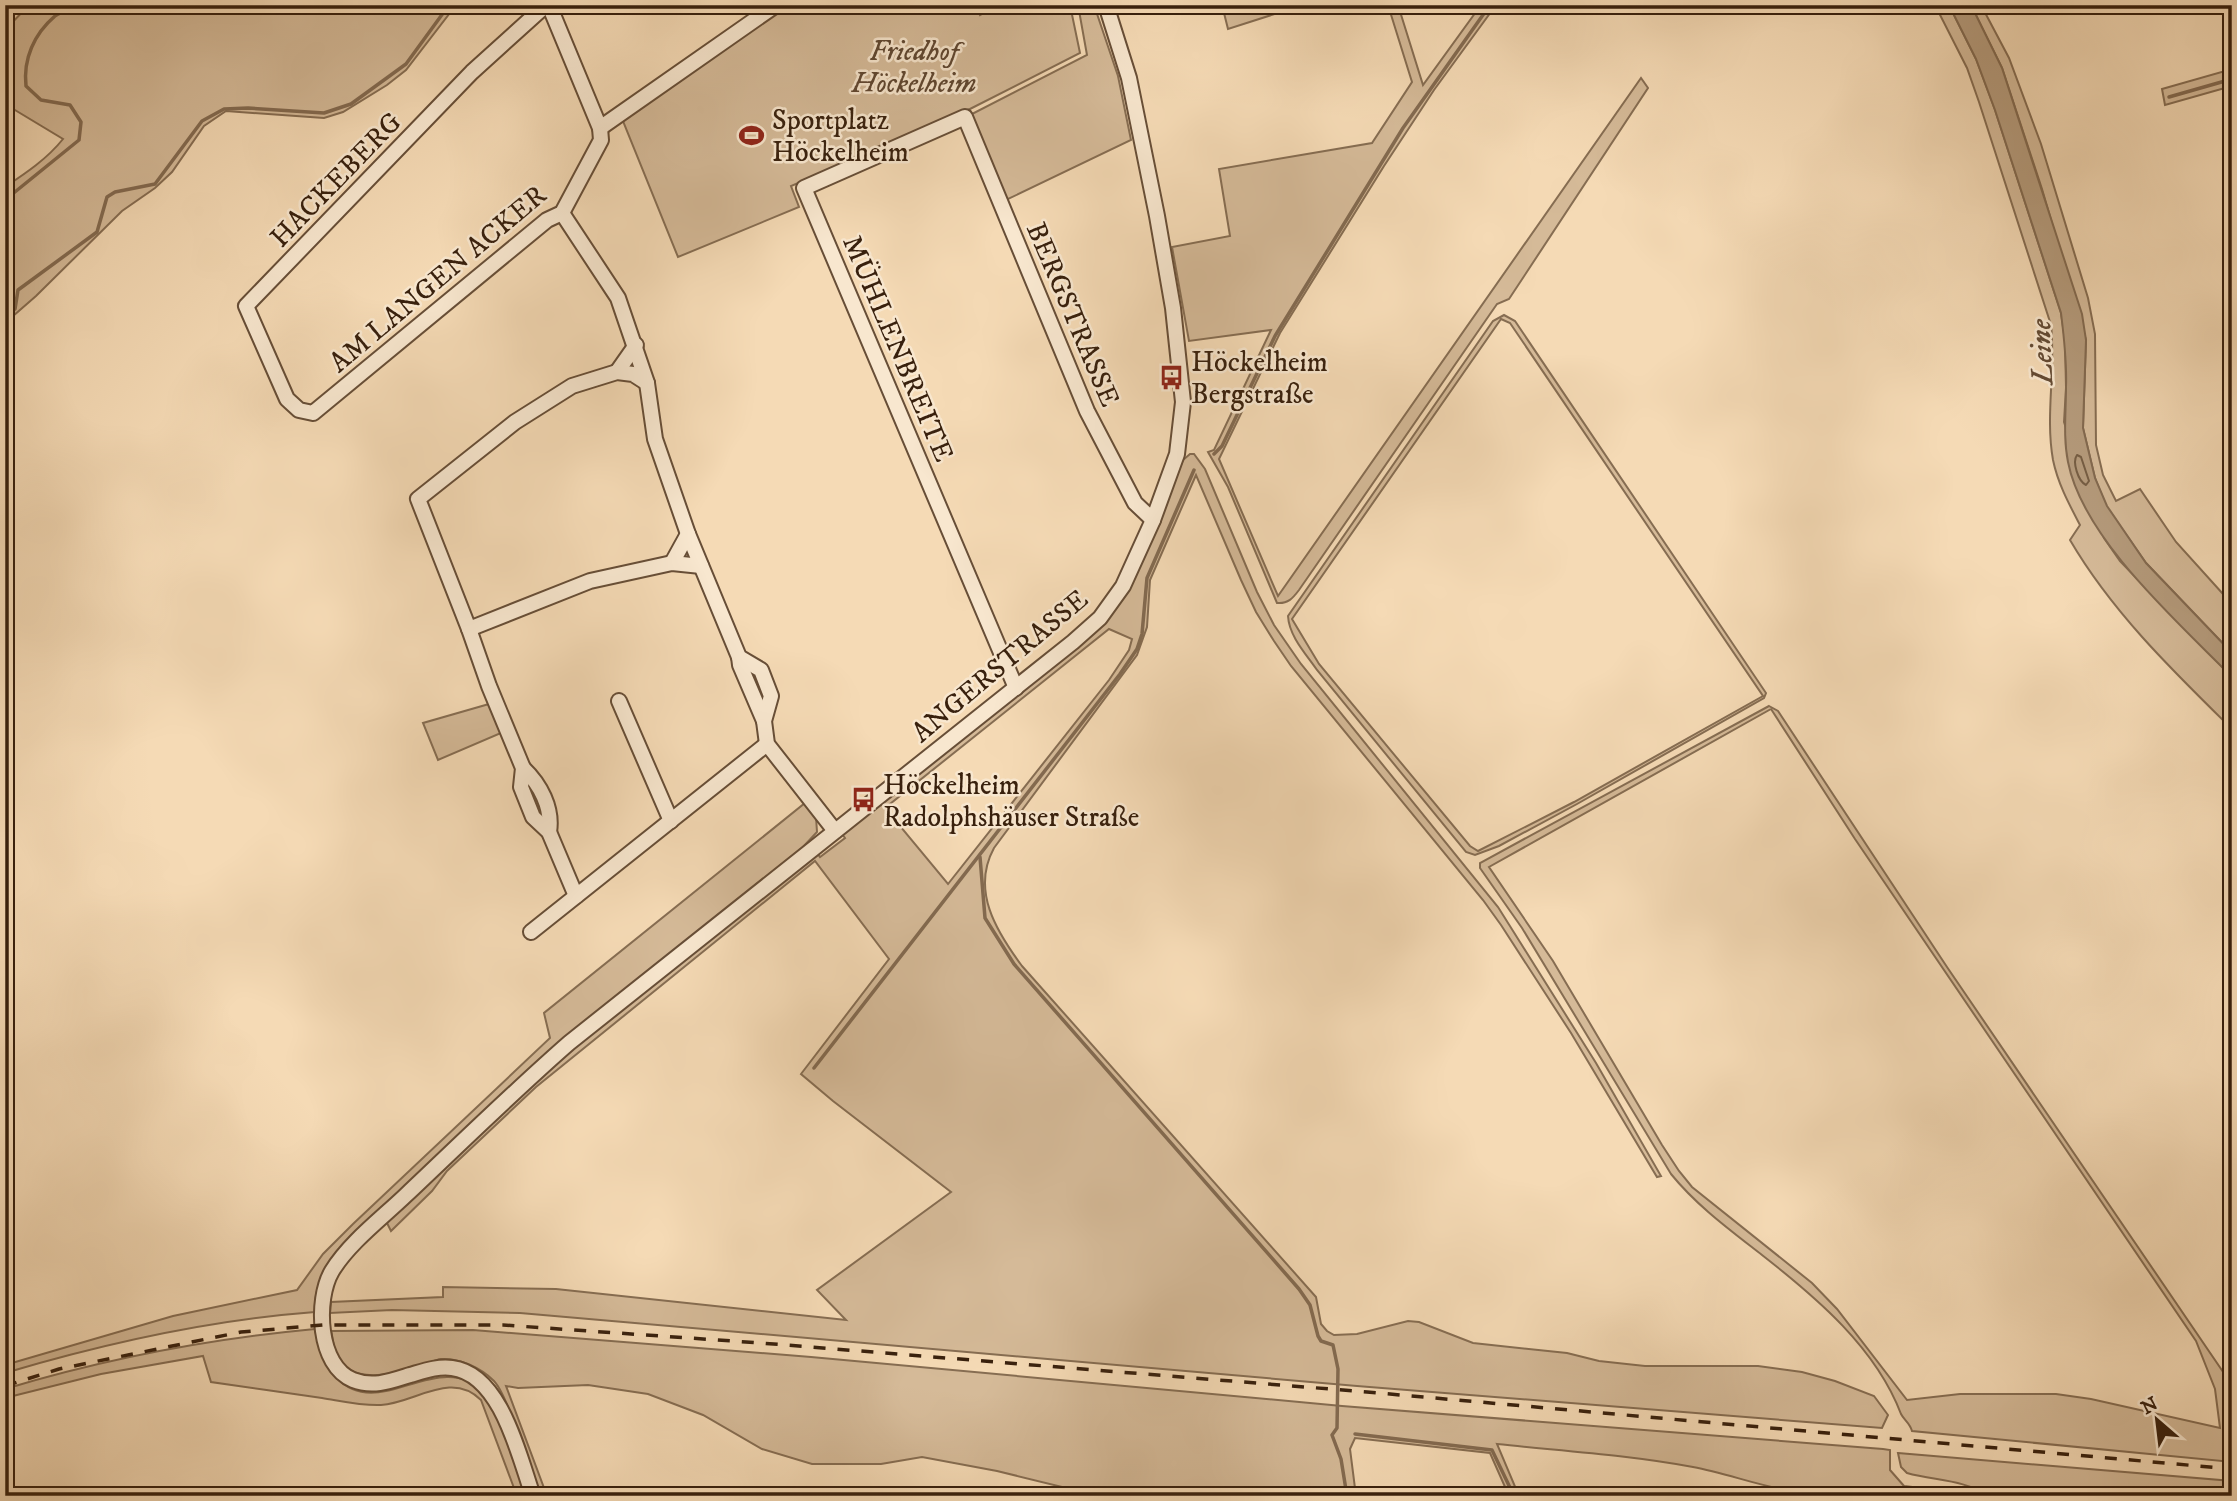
<svg xmlns="http://www.w3.org/2000/svg" width="2237" height="1501" font-family="'IM FELL DW Pica',serif">
<style>
.green{fill:#d5ba98;stroke:#866d52;stroke-width:2;fill-rule:evenodd}
.water{fill:#b59b7c;stroke:#836a50;stroke-width:2}
.lines{fill:none;stroke-linecap:round;stroke-linejoin:round}
.shore{stroke:#765e44;stroke-width:2}
.stream{stroke:#836a50;stroke-width:3.5}
.minor-casing{stroke:#674e37;stroke-width:18}
.minor{stroke:#f8e7cf;stroke-width:14}
.rail{stroke:#38200d;stroke-width:3.5;stroke-dasharray:12 12;stroke-linecap:butt}
.labels{text-anchor:middle;stroke-width:5;stroke-linejoin:round;paint-order:stroke}
.park-label{font-size:28px;font-style:italic;fill:#5f4630;stroke:#f8e7cf}
.poi-label{font-size:28px;fill:#38200d;stroke:#f8e7cf;text-anchor:start}
.street-label{font-size:28px;fill:#38200d;stroke:#f8e7cf}
.water-label{font-size:30px;font-style:italic;fill:#644b34;stroke:#f8e7cf}
</style>
<rect width="100%" height="100%" fill="#f5dab5"/>
<filter id="stains"><feTurbulence type="fractalNoise" baseFrequency=".00286" numOctaves="4"/><feColorMatrix values="0 0 0 0 .2 0 0 0 0 .09 0 0 0 0 .02 0 0 0 .5 -.17"/></filter>
<radialGradient id="worn" r=".72"><stop offset=".6" stop-color="#630" stop-opacity="0"/><stop offset="1" stop-color="#630" stop-opacity=".3"/></radialGradient>
<!-- green -->
<g class="green">
<path d="M 29,5 L 456,5 L 406,70 L 387,85 L 343,112 L 324,118 L 226,111 L 204,126 L 172,172 L 155,188 L 122,211 L 36,296 L 5,323 L 5,187 C 26,173 47,159 63,139 L 5,104 L 5,30 Z"/>
<polygon points="788,5 975,5 980,15 998,5 1070,5 1080,53 968,110 791,186 799,207 678,257 623,121"/>
<polygon points="1078,5 1094,5 1118,76 1131,140 1006,200 970,115 1087,55"/>
<polygon points="1222,5 1303,5 1228,29"/>
<path d="M 1388,5 L 1398,5 L 1423,85 L 1481,5 L 1496,5 L 1434,90 L 1384,166 L 1280,333 L 1219,459 L 1278,596 L 1641,78 L 1648,88 L 1509,299 L 1497,304 L 1299,590 C 1293,598 1288,604 1277,603 L 1228,487 L 1208,452 L 1214,450 L 1271,330 L 1189,341 L 1172,247 L 1230,236 L 1219,169 L 1372,143 L 1412,82 Z"/>
<path d="M 1935,5 L 1949,5 L 1976,59 L 1995,110 L 2061,313 L 2065,341 L 2066,388 L 2064,422 L 2104,538 L 2120,561 L 2232,677 L 2232,729 C 2173,671 2112,612 2070,540 L 2080,525 C 2069,504 2058,484 2053,460 C 2045,415 2056,370 2051,325 L 1979,102 L 1967,68 Z"/>
<polygon points="1971,5 1981,5 2009,58 2041,144 2088,298 2095,334 2096,445 2103,475 2116,501 2140,489 2176,542 2232,604 2232,653 2146,563 2106,506 2095,478 2083,428 2086,340 2042,189 2002,68"/>
<polygon points="2232,69 2232,86 2165,105 2162,89"/>
<path d="M 1504,315 L 1515,321 L 1766,693 L 1764,698 L 1577,804 L 1499,846 L 1475,855 L 1466,852 L 1317,670 C 1306,654 1289,636 1288,616 L 1493,321 ZM 1501,319 L 1510,323 L 1763,696 L 1574,802 L 1478,851 L 1470,846 L 1319,664 L 1292,619 Z"/>
<path d="M 1190,454 L 1194,454 L 1205,469 L 1257,592 L 1274,625 L 1301,664 L 1498,907 L 1596,1063 L 1661,1176 L 1657,1177 L 1571,1033 L 1501,925 L 1483,900 L 1291,666 L 1274,641 L 1256,612 L 1241,580 L 1196,475 L 1150,580 L 1147,627 L 1137,655 L 994,848 C 971,890 996,931 1022,966 L 1316,1297 L 1321,1324 L 1327,1331 L 1334,1335 L 1357,1334 L 1408,1321 L 1419,1322 L 1473,1343 L 1567,1353 L 1599,1361 L 1645,1366 L 1758,1366 L 1802,1372 L 1835,1381 L 1874,1396 L 1888,1415 L 1882,1428 L 1357,1386 L 520,1313 L 392,1310 L 330,1313 L 331,1302 L 443,1297 L 443,1287 L 556,1289 L 846,1320 L 817,1290 L 951,1192 L 833,1101 L 801,1074 L 889,959 L 815,861 L 536,1087 L 447,1171 L 432,1191 L 391,1231 L 386,1221 L 542,1073 L 817,853 L 820,857 L 845,838 L 842,834 L 1004,706 L 1103,624 C 1142,578 1161,516 1183,460 ZM 1109,629 L 1132,639 L 1129,650 L 1109,680 L 948,884 L 885,808 Z"/>
<polygon points="489,704 501,733 438,760 423,723"/>
<path d="M 1769,706 L 1778,711 L 1947,967 L 2232,1385 L 2232,1462 L 1912,1431 C 1910,1423 1904,1420 1901,1414 C 1876,1348 1817,1298 1762,1255 C 1730,1230 1697,1206 1671,1174 L 1522,928 L 1480,868 L 1480,863 ZM 1771,709 L 1855,839 L 2196,1341 L 2215,1389 L 2220,1428 L 2091,1399 L 2056,1394 L 1960,1394 L 1907,1400 L 1837,1309 L 1812,1283 L 1692,1187 L 1679,1171 L 1662,1145 L 1553,961 L 1489,867 Z"/>
<path d="M 805,803 L 816,817 L 817,832 L 802,848 L 569,1034 L 354,1233 C 331,1257 314,1277 315,1312 C 209,1320 106,1343 5,1373 L 5,1365 L 173,1316 L 297,1290 L 323,1254 L 353,1224 L 550,1038 L 544,1013 Z"/>
<path d="M 315,1329 C 321,1366 342,1401 386,1391 C 416,1385 456,1362 483,1392 C 506,1417 515,1464 526,1496 L 517,1496 L 481,1400 C 451,1370 415,1403 381,1405 C 362,1406 341,1401 322,1398 C 285,1393 248,1387 211,1382 L 203,1356 L 101,1374 L 5,1398 L 5,1389 C 108,1358 208,1339 315,1329 Z"/>
<path d="M 473,1330 L 811,1357 L 1342,1406 L 1883,1449 L 1890,1450 L 1890,1470 L 1904,1486 L 1955,1492 L 1968,1496 L 1916,1492 L 1883,1496 L 1843,1496 L 1840,1491 C 1790,1500 1742,1476 1693,1467 C 1629,1455 1563,1451 1497,1444 L 1519,1496 L 1509,1496 L 1490,1453 L 1355,1438 L 1350,1449 L 1356,1496 L 1099,1496 L 997,1471 L 922,1457 L 881,1464 L 812,1464 L 762,1449 L 703,1415 L 648,1394 L 588,1385 L 518,1388 L 506,1386 L 547,1496 L 538,1496 C 530,1472 509,1397 494,1381 C 481,1368 460,1358 441,1359 C 434,1360 427,1364 421,1366 C 394,1374 349,1387 335,1352 C 333,1346 333,1337 331,1331 Z"/>
<path d="M 1898,1453 L 2232,1481 L 2232,1496 L 1989,1496 C 1963,1479 1935,1481 1907,1473 L 1901,1467 Z"/>
</g>
<!-- water -->
<path class="water" d="M 1949,5 L 1971,5 L 2002,68 L 2082,314 L 2086,340 L 2083,428 L 2095,478 L 2107,506 L 2146,563 L 2232,653 L 2232,677 C 2179,623 2083,539 2068,462 C 2063,437 2066,413 2066,387 C 2067,362 2064,337 2061,313 L 1995,110 L 1976,59 Z"/>
<g class="lines">
<!-- shore -->
<path class="shore" d="M 2077,455 L 2081,457 L 2089,481 L 2086,485 C 2078,481 2072,462 2077,455 Z"/>
<!-- stream -->
<g class="stream">
<polyline points="2169,97 2232,79"/>
<path d="M 5,200 L 79,140 L 81,122 L 70,105 L 41,100 L 26,86 C 23,59 34,34 55,16 C 61,11 68,13 74,5"/>
<polyline points="5,317 15,309 18,290 97,232 107,197 115,192 155,184 202,121 224,109 248,108 324,113 351,104 406,64 449,5"/>
<polyline points="1214,454 1222,446 1275,336 1403,128 1490,5"/>
<polyline points="980,857 985,918 1014,964 1299,1289 1310,1305 1318,1336 1321,1341 1333,1345 1338,1369 1337,1428 1332,1435 1341,1459 1347,1496"/>
<polyline points="814,1068 1120,674 1137,649 1142,634 1147,578 1194,470"/>
<polyline points="1355,1434 1492,1450 1514,1496"/>
</g>
<defs>
<g id="minor">
<polyline points="546,5 472,72 246,306 287,399 299,410 313,413 547,220 562,213 601,140 600,128 549,5"/>
<polyline points="600,128 776,5"/>
<polyline points="562,213 618,298 647,383 655,439 688,534 739,657 761,670 771,696 764,721 767,744 835,831"/>
<polyline points="617,372 636,345"/>
<polyline points="672,563 688,534"/>
<polyline points="469,629 590,581 672,563 701,566"/>
<polyline points="739,657 740,665 764,721"/>
<polyline points="1016,688 804,188 965,117 1087,411 1135,503 1153,520"/>
<polyline points="619,701 671,821"/>
<path d="M 523,768 C 540,784 553,808 549,832"/>
<polyline points="576,896 549,832 533,817 521,787 523,768 489,686 469,629 418,499 515,422 572,386 617,372 633,374 647,383"/>
<polyline points="531,932 767,744"/>
<path d="M 533,1496 C 519,1456 501,1374 452,1368 C 438,1366 424,1371 410,1375 C 391,1381 373,1388 353,1380 C 318,1366 315,1300 332,1271 C 349,1243 382,1218 406,1195 C 460,1144 513,1092 569,1043 L 1073,642 L 1100,618 L 1123,586 L 1153,520 L 1177,454 L 1183,402 L 1173,308 L 1157,216 L 1129,78 L 1106,5"/>
</g>
</defs>
<!-- minor casing -->
<use href="#minor" class="minor-casing"/>
<!-- minor -->
<use href="#minor" class="minor"/>
<!-- rail -->
<polyline class="rail" points="5,1386 59,1369 241,1332 323,1325 503,1325 761,1343 1367,1392 2232,1469"/>
</g>
<!-- icons -->
<defs>
<symbol id="stadium-bare" viewBox="-9 -9 18 18"><path d="M0-5a6.5 5 0 1 0 0 10a6.5 5 0 1 0 0-10ZM-3.5-1.8h7v3.6h-7Z" fill="#8f2418" stroke="#f8e7cf" stroke-width="2.5" paint-order="stroke"/></symbol>
<symbol id="bus-bare" viewBox="-9 -9 18 18"><path d="M-5-6H5V4H4V6H2V4H-2V6H-4V4H-5ZM-3.5-4V0h7V-4ZM-3.5 1.2v1.5H-2V1.2ZM2 1.2v1.5H3.5V1.2Z" fill="#8f2418" stroke="#f8e7cf" stroke-width="2.5" paint-order="stroke"/></symbol>
</defs>
<g fill-rule="evenodd">
<use href="#stadium-bare" x="734" y="118" width="35" height="35"/>
<use href="#bus-bare" x="1154" y="360" width="35" height="35"/>
<use href="#bus-bare" x="846" y="782" width="35" height="35"/>
</g>
<g class="labels">
<!-- park labels -->
<g class="park-label">
<text x="914" y="60">Friedhof<tspan x="914" dy="32">Höckelheim</tspan></text>
</g>
<!-- poi labels -->
<g class="poi-label">
<text x="772" y="129">Sportplatz<tspan x="772" dy="32">Höckelheim</tspan></text>
<text x="1191" y="371">Höckelheim<tspan x="1191" dy="32">Bergstraße</tspan></text>
<text x="883" y="794">Höckelheim<tspan x="883" dy="32">Radolphshäuser Straße</tspan></text>
</g>
<!-- street labels -->
<g class="street-label">
<text transform="translate(335 179) rotate(-46)" y="10">HACKEBERG</text>
<text transform="translate(437 278) rotate(-40)" y="10">AM LANGEN ACKER</text>
<text transform="translate(1074 314) rotate(67)" y="10">BERGSTRASSE</text>
<text transform="translate(899 348) rotate(67)" y="10">MÜHLENBREITE</text>
<text transform="translate(999 665) rotate(-40)" y="10">ANGERSTRASSE</text>
</g>
<!-- water labels -->
<g class="water-label">
<text transform="translate(2041 352) rotate(-92)" y="10">Leine</text>
</g>
</g>
<!-- margin -->
<rect width="2237" height="1501" fill="none" stroke="#f5dab5" stroke-width="28"/>
<rect x="7" y="7" width="2223" height="1487" fill="none" stroke="#38200d" stroke-width="3.5"/>
<rect x="14" y="14" width="2209" height="1473" fill="none" stroke="#38200d" stroke-width="2"/>
<!-- north arrow -->
<g transform="translate(2157 1420) rotate(332)" stroke="#f8e7cf" stroke-width="5" paint-order="stroke">
<path d="M0-5L12 26L0 18L-12 26Z" fill="#38200d"/>
<text y="-10" font-size="19" font-weight="bold" text-anchor="middle" fill="#38200d">N</text>
</g>
<rect width="100%" height="100%" filter="url(#stains)"/>
<rect width="100%" height="100%" fill="url(#worn)"/>
</svg>
